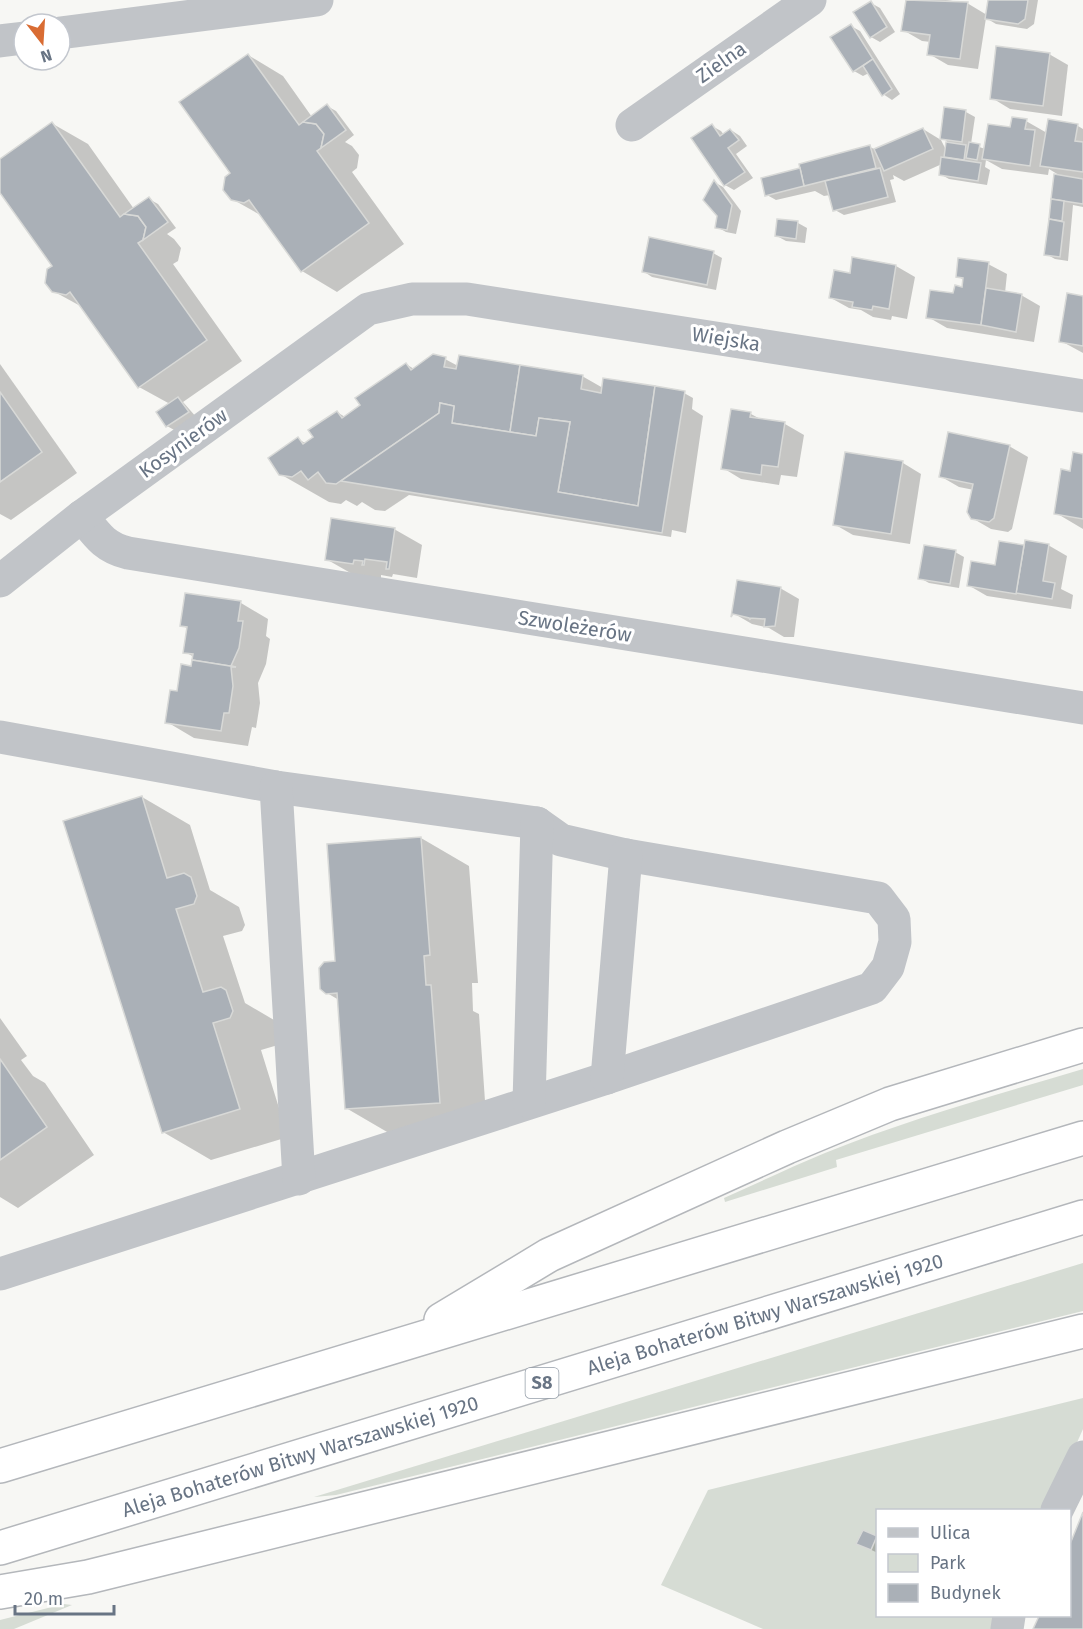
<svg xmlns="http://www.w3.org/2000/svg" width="1083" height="1629" font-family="'Fira Sans',sans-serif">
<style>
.green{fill:#d6dcd4}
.shadow{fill:#0003}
.building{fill:#aab0b7;stroke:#d8d9d7;stroke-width:1.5}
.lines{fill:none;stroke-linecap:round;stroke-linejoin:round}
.highway-casing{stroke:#b4b7bb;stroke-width:36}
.minor{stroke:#c1c4c8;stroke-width:33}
.highway{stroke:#fff;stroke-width:33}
.labels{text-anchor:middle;stroke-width:6;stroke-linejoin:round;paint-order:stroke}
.shield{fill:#fff;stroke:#959ea9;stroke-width:1.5}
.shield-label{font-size:18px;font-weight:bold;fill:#687484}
.street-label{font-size:20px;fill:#687484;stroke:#fff}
</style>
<rect width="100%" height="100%" fill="#f7f7f4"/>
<!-- green -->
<g class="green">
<path d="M 1083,1069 L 1083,1085 L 836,1160 L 837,1167 L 725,1202 L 724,1198 C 758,1183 791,1167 825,1153 C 909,1119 996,1095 1083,1069 Z"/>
<polygon points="1083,1263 1083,1311 336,1495 314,1497"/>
<polygon points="1083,1398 1083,1429 1047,1510 878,1510 878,1616 1002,1616 996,1629 763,1629 661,1585 708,1490"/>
<polygon points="64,1604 72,1605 14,1629 0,1629 0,1620"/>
</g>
<!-- shadow -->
<g class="shadow">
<polygon points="907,0 946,0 967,3 987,15 989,0 1038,0 1034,24 1027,29 996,24 986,18 978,69 948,65 929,54 931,42 922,41 903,30"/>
<polygon points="871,3 880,8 895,32 880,42 871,37"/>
<polygon points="851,26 860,31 900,94 892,100 883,94 869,73 863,76 854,71"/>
<polygon points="1049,54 1068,65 1062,116 1010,109 992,98"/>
<polygon points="248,55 283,76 312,117 327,106 336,111 354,135 345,142 352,146 359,155 357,168 352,172 404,244 337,292 302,271 264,217 232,199 233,174"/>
<polygon points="966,112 975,117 971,144 985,149 1011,129 1026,121 1047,133 1078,126 1083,129 1083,207 1073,205 1068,261 1055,259 1046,254 1055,176 1062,177 1049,169 1048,175 1002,169 986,160 985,167 990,170 987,185 949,179 940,174 942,164 904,181 893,175 894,179 890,180 896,202 844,215 835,210 830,195 824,196 815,191 776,200 767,195 870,147 876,150 923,129 941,140 946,150 947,141 942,138"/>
<polygon points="53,124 88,144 134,209 149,199 158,204 176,228 167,234 174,239 181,248 178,261 173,264 242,361 183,402 197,418 176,431 167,426 170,404 139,387 84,308 53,291 54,266 0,190 0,161"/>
<polygon points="712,126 721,131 724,135 731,130 740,136 747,146 736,154 753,178 734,190 725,185"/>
<polygon points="714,182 723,187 741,211 736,234 726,232 717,227 719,216"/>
<polygon points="778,220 798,223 807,228 805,243 786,241 777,236"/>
<polygon points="713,253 722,258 716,290 652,277 643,271"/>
<polygon points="988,264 1007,274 1005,293 1021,295 1040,306 1034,342 947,328 928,317 963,288 964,280 957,276"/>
<polygon points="896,266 915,277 907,319 892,316 891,320 873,317 861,310 849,308 831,298 851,274"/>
<polygon points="1083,297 1083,353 1061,341"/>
<polygon points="445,359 458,366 582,376 603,388 684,393 693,398 692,409 703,416 686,533 672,530 671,537 409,495 385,511 375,510 362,502 357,506 346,500 341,504 329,502 280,474 298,439 307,444 337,412 345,417 362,406 406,364 414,369"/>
<polygon points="0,364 77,473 11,520 0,514"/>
<polygon points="751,414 762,420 785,424 804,435 797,477 781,475 779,485 741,479 723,468"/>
<polygon points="1009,446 1028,457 1012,529 1008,532 991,529 972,518 974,490 959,487 940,476"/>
<polygon points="1083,455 1083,529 1056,513 1071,473"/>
<polygon points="903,463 921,474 910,544 853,535 834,524"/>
<polygon points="394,529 422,545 417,578 393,574 392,577 381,575 381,579 354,575 326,559"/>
<polygon points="1001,543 1026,547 1048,545 1067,556 1061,589 1073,595 1071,609 987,596 968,585 996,567"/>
<polygon points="955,552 964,557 959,588 929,583 920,578"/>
<polygon points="780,588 799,599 794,637 784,637 769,628 752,624 733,613"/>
<polygon points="241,603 268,619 266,636 270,639 266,664 258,683 260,703 256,728 252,727 248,746 194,738 167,722 178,692 193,668 194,657 185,652 188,629 182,625"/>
<polygon points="142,797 190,825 210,890 239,907 245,925 242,931 223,936 245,1003 274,1020 278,1045 261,1050 288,1137 211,1160 163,1132"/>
<polygon points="421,838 469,866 478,983 472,983 473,1011 479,1014 487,1130 394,1136 346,1108 339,1000 327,993 337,962"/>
<polygon points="0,1018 27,1056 21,1060 33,1076 45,1083 94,1155 18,1208 0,1197"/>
<polygon points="1083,1516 1083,1629 1034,1629 1040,1616 1070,1616 1070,1548"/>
<polygon points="863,1532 878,1538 878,1553 858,1544"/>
</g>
<!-- building -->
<g class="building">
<polygon points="906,0 968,2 960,59 927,55 930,35 901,31"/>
<polygon points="988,0 1028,0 1025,19 1018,24 985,19"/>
<polygon points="871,1 887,27 870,38 853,12"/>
<polygon points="851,24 873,59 853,72 830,37"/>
<polygon points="996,46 1050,53 1043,106 990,99"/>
<polygon points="248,54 299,125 303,122 316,124 324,134 321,148 317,151 369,223 301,272 249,200 244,203 231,200 223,190 225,177 230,173 179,102"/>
<polygon points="873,59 892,89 882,96 863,66"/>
<polygon points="327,104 346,130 321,148 324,134 316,124 303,122"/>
<polygon points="944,107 966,110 962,142 940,139"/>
<polygon points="1012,117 1027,119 1025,129 1035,130 1030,166 982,159 988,124 1010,127"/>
<polygon points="1048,119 1078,124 1075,141 1083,142 1083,172 1040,166"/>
<polygon points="52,122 120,217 124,214 138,216 146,227 143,240 138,243 207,340 138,388 70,292 66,295 52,292 45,283 47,269 52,266 0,193 0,159"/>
<polygon points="712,124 720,136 730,129 739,140 728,148 745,172 724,186 691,138"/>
<polygon points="923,128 933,149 884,171 874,149"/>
<polygon points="946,142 966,145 964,160 944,157"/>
<polygon points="969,142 980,144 977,160 966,158"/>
<polygon points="870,145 876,168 804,186 799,164"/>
<polygon points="941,157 981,163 978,181 939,175"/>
<polygon points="800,168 804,186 765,196 761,178"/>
<polygon points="880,168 888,197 833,211 825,181"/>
<polygon points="1054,174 1083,179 1083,204 1051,199"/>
<polygon points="714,180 732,205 727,230 715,228 717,216 703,200"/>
<polygon points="149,197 168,222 143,240 146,227 138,216 124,214"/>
<polygon points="1051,199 1064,201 1062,221 1049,219"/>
<polygon points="777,219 798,221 796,239 775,236"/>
<polygon points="1049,219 1064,222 1060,257 1044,255"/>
<polygon points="649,237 714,251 707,285 642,272"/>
<polygon points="852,257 896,265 889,309 873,306 872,310 852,307 853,302 829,298 834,270 850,273"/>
<polygon points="958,258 989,262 981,325 926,318 930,290 953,293 955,285 962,287 963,278 956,277"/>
<polygon points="986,288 1022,294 1016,332 981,325"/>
<polygon points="1067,293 1083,296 1083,346 1059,342"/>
<polygon points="433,354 446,357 444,367 456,369 459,355 520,365 510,432 452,423 454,406 440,403 439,413 336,484 326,483 318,472 308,480 301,471 292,477 279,475 268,458 298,437 303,444 313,437 308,430 337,411 342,418 360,405 355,398 406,363 411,370"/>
<polygon points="520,365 583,375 581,389 601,393 603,378 655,386 638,506 558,492 570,422 539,418 536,436 510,432"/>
<polygon points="655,386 685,391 662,533 341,481 439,413 440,403 454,406 452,423 510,432 536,436 539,418 570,422 558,492 638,506"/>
<polygon points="0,392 42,452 0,482"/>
<polygon points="178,397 189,412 166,427 156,412"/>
<polygon points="731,409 751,412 750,417 785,422 778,467 762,465 761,475 721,469"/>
<polygon points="948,432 1010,445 994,518 989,522 971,519 967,512 973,484 939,477"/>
<polygon points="845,452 903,461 891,534 833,525"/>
<polygon points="1073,452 1083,454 1083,519 1054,514 1061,469 1070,471"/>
<polygon points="331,518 395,528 389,569 386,569 387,562 365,559 364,565 362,565 363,561 354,560 353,564 325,560"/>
<polygon points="1025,540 1049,544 1043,581 1055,583 1052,599 1016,593"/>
<polygon points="999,541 1024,545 1016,594 967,586 971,561 995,565"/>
<polygon points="924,545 956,550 950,584 918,579"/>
<polygon points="737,580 781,587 775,626 764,627 765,619 750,618 750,620 749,618 733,614 731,617"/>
<polygon points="185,593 241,601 238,621 243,621 239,648 231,666 236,667 192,660 193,654 183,653 187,627 180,626"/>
<polygon points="192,660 236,667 231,667 233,686 229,713 224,713 221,731 165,723 170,690 177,691 181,664 191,666"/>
<polygon points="142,796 167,878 184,873 191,877 197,896 194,904 176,909 203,992 221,987 226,990 233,1011 230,1018 213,1023 240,1109 162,1133 63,821"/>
<polygon points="421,837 430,955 424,956 426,985 431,985 440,1103 345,1109 337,993 326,994 320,989 319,968 324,962 335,961 327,844"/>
<polygon points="0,1059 47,1127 0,1160"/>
<polygon points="1083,1512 1083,1629 1033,1629 1039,1616 1070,1616 1070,1544"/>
<polygon points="863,1530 877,1536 871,1550 856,1544"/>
</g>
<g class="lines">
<defs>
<g id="highway">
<polyline points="441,1320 549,1255 787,1147 890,1104 1083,1045"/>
<polyline points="0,1466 1083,1138"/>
<path id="s1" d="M 0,1548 L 1083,1217"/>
<polyline points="0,1592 88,1577 1083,1331"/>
</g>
</defs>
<!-- highway casing -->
<use href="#highway" class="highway-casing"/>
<!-- minor -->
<g class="minor">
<polyline points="60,33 317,0"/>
<polyline points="0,41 24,38"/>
<polyline points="632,125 810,0"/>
<path d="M 82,516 C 97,535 104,547 128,553 L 1083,708"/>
<polyline points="0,581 82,516 368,309 412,299 467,299 1083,396"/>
<polyline points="0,737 276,787 537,823 561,840 626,855 878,898 894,919 895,942 888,967 872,988 607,1078 0,1274"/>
<polyline points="276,787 299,1179"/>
<polyline points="607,1078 626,855"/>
<polyline points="529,1102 537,823"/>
<polyline points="1057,1510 1083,1457"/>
<polyline points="1007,1629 1009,1616"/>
</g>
<!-- highway -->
<use href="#highway" class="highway"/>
</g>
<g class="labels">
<!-- shield labels -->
<rect class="shield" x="525.5" y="1368" width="33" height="30" rx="4.5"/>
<g class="shield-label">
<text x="542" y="1389">S8</text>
</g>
<!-- street labels -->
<g class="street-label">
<text transform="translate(721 62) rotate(-35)" y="7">Zielna</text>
<text transform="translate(726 339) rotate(9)" y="7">Wiejska</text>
<text transform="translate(183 443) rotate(-36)" y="7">Kosynierów</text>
<text transform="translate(575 626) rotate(9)" y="7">Szwoleżerów</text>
<text dy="7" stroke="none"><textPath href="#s1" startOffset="800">Aleja Bohaterów Bitwy Warszawskiej 1920</textPath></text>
<text dy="7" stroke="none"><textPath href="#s1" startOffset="314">Aleja Bohaterów Bitwy Warszawskiej 1920</textPath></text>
</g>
</g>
<!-- legend -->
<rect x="876" y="1509" width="195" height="108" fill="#ffffff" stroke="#c3c7ce" stroke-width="1.5"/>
<rect x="888" y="1528" width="30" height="9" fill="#c1c4c8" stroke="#c3c7ce" stroke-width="1.5"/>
<text x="930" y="1539" font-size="18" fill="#687484">Ulica</text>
<rect x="888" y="1554" width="30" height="18" fill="#d6dcd4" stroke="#c3c7ce" stroke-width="1.5"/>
<text x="930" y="1569" font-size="18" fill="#687484">Park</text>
<rect x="888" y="1584" width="30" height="18" fill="#aab0b7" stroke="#c3c7ce" stroke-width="1.5"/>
<text x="930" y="1599" font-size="18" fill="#687484">Budynek</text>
<!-- north arrow -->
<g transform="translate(42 42) rotate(163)"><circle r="28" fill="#ffffff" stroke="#c3c7ce" stroke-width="1.5"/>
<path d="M0-4.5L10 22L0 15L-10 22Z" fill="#d96c33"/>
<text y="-9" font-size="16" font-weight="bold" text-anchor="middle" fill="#687484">N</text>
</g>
<!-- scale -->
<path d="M15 1605v9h99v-9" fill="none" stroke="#687484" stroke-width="3"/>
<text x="24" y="1605" font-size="18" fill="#687484" stroke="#ffffff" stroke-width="4.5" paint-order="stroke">20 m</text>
</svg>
